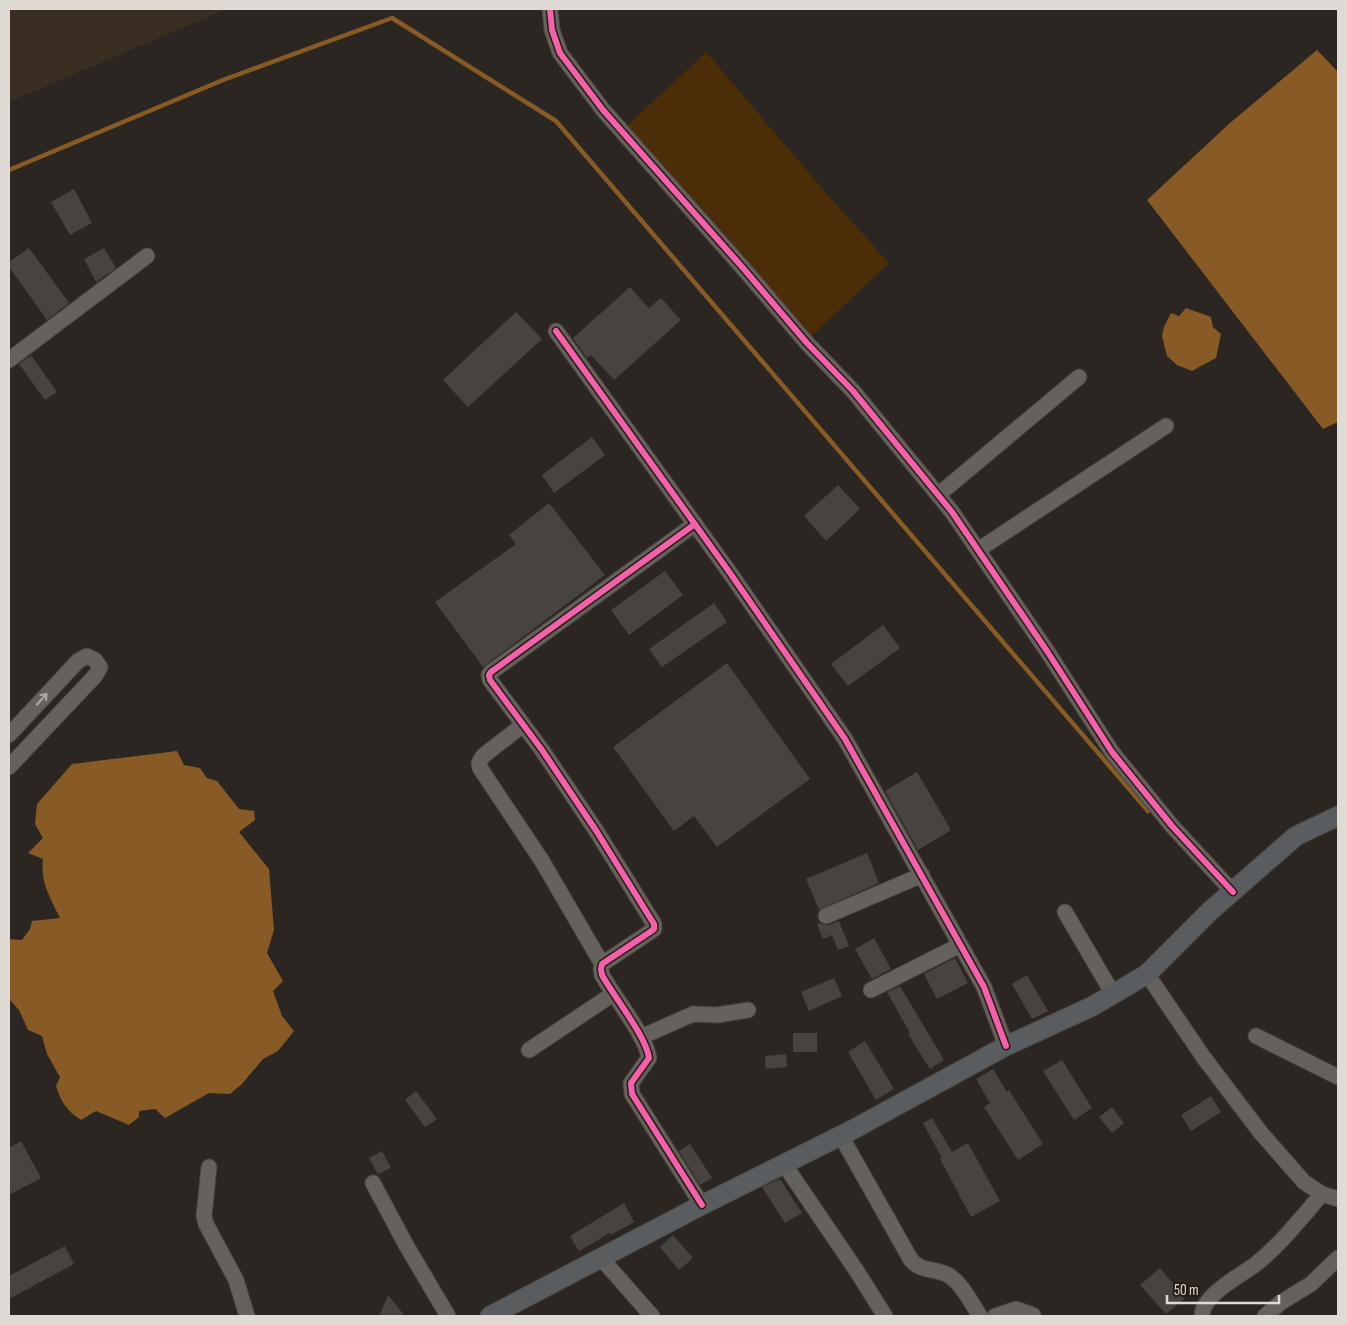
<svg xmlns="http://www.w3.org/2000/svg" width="1347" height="1325" font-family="'Sofia Sans Condensed',sans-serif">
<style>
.built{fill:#3a2d21}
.green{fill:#4b2e08}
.water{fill:#875a26}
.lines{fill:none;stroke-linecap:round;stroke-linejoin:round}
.stream{stroke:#875a26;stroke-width:4.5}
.building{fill:#47433f}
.minor-casing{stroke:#48433f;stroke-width:17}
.major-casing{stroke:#48433f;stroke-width:21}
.minor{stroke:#65615d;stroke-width:15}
.major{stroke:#595d5f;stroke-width:19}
.cycleway-casing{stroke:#261d14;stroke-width:9}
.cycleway{stroke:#f560ab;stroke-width:6}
.oneway{stroke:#afaaa4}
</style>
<rect width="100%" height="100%" fill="#2b2621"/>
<!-- built -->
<polygon class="built" points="9,9 227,9 9,102"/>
<!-- green -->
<polygon class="green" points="706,52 827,194 889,263 808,339 622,131"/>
<!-- water -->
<g class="water">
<polygon points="1317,50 1338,72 1338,422 1323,429 1147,200 1230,123"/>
<polygon points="1186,308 1211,317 1213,327 1221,334 1216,358 1192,371 1177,365 1167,356 1162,336 1164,327 1171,313 1179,316"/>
<path d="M 177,751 L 184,765 L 200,768 L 207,778 L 217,781 L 239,809 L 254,811 L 255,820 L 239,832 L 269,869 L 274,930 L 267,953 L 283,981 L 273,991 L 282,1016 L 294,1031 L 278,1051 L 263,1059 L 242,1084 L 230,1094 L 209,1093 L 165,1118 L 155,1109 L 139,1111 L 139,1117 L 129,1125 L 96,1111 L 81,1120 C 67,1111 61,1102 56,1086 L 60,1077 L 47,1054 L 42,1036 L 28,1030 L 19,1010 L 9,999 L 9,939 L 22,940 L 30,929 L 32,921 L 60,918 C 50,897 40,882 43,859 L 28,853 L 43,838 L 35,824 L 37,804 L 72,764 Z"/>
</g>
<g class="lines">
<!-- stream -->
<polyline class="stream" points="9,170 223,80 392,18 556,121 1148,811"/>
</g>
<!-- building -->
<g class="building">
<polygon points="74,189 92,223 70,235 51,202"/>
<polygon points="29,248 69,303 47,320 9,267 9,262"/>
<polygon points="104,248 116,268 96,282 84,259"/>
<polygon points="630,287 649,308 661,298 681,320 614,380 591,355 587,358 573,338"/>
<polygon points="516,312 542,339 468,407 443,380"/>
<polygon points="31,355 57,392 45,400 19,364"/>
<polygon points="592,437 605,455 554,493 542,475"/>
<polygon points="838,485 860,509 826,541 804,516"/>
<polygon points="549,503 605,575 483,667 435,602 516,544 509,535"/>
<polygon points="665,571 683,595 629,635 611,610"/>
<polygon points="714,603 727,622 662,667 649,649"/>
<polygon points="883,625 900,648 848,686 831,664"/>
<polygon points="727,663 810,779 717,847 694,816 674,831 613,747"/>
<polygon points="917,772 951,830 918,850 885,791"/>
<polygon points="867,853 879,883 819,910 806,879"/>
<polygon points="839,921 849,946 838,950 832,935 823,939 817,924 820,923 824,925 829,925"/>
<polygon points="874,938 891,969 872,979 855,949"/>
<polygon points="955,958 968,983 937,999 924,974"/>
<polygon points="1027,975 1048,1011 1032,1019 1012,984"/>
<polygon points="834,978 842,996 809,1011 801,992"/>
<polygon points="900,986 944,1060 930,1069 908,1034 910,1033 887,992"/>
<rect x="793" y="1033" width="24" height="19"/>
<polygon points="865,1041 894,1089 876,1100 848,1052"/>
<polygon points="786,1054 787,1067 766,1069 765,1056"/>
<polygon points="1062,1060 1092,1108 1074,1120 1043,1071"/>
<polygon points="993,1069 1007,1092 1009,1090 1043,1144 1018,1160 984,1107 990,1103 976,1079"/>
<polygon points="416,1091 437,1119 425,1127 405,1100"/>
<polygon points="1211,1096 1221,1112 1191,1131 1181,1115"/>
<polygon points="1112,1107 1124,1123 1112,1133 1099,1117"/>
<polygon points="932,1118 952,1152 968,1143 1000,1201 971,1217 940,1159 942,1158 923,1123"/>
<polygon points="21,1141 41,1178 9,1195 9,1148"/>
<polygon points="690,1144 712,1178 700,1185 679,1151"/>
<polygon points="382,1151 391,1168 378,1174 369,1158"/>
<polygon points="780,1179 802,1213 785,1223 762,1187"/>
<polygon points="624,1203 634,1222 611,1235 610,1233 579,1251 570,1236"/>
<polygon points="673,1235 693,1258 679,1270 660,1247"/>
<polygon points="65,1246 74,1264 9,1299 9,1276"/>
<polygon points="1160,1268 1185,1298 1166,1314 1140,1285"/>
<polygon points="388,1295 405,1316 379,1316"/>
</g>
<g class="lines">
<defs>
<g id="minor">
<polyline points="550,9 552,30 560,53 603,110 743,268 806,342 853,391 952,512 1047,651 1112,752 1172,826 1233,892"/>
<polyline points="556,331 730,573 845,739 984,987 1006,1046"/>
<polyline points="9,360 147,256"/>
<polyline points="938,495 1079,377"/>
<path d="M 695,524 L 491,672 L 489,675 L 490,680 L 542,750 L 597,832 L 654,924 L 654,929 L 650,932 L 602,964 L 601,969 L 602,975 C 614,997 646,1036 649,1058 L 631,1083 L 632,1094 L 702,1205"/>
<polyline points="978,550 1166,426"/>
<polyline points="523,725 483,756 479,763 480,768 542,861 602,964"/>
<polyline points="9,735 78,661 87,656 95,660 100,667 95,676 9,767"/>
<polyline points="1065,912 1113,994"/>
<polyline points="826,916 922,875"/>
<polyline points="1147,974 1204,1058 1261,1133 1304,1182 1322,1194 1338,1199"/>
<polyline points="871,990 960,945"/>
<polyline points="1256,1036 1338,1077"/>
<polyline points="641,1037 693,1014 717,1015 748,1010"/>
<polyline points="529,1050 613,994"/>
<path d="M 841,1136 L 911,1260 C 921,1272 935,1268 948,1275 C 962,1283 971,1303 980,1316"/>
<polyline points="784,1164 856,1270 885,1316"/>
<polyline points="209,1167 204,1216 206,1224 236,1280 247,1316"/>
<polyline points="373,1183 406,1245 448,1316"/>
<polyline points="600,1257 652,1316"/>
<polyline points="995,1316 1016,1309 1033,1315"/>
<path d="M 1202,1316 C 1202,1295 1240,1276 1256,1264 C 1281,1244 1301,1218 1322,1194"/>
<polyline points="1265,1316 1280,1303 1311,1284 1338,1258"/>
</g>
<polyline id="major" points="490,1316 702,1205 852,1130 1006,1046 1093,1006 1147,974 1209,912 1296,836 1338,816"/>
</defs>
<!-- minor casing -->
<use href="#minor" class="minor-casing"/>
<!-- major casing -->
<use href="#major" class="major-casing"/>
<!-- minor -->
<use href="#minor" class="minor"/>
<!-- major -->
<use href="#major" class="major"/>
<defs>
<g id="cycleway">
<polyline points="550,9 552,30 560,53 603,110 743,268 806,342 853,391 952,512 1047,651 1112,752 1172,826 1233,892"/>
<polyline points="556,331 730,573 845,739 984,987 1006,1046"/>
<path d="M 695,524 L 491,672 L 489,675 L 490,680 L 542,750 L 597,832 L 654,924 L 654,929 L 650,932 L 602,964 L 601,969 L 602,975 C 614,997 646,1036 649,1058 L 631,1083 L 632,1094 L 702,1205"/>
</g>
</defs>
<!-- cycleway casing -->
<use href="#cycleway" class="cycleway-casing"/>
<!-- cycleway -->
<use href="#cycleway" class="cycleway"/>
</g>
<!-- one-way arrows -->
<defs><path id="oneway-shaft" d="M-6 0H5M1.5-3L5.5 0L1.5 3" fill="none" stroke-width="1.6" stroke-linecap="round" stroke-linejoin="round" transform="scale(1.25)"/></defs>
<use class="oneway" href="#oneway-shaft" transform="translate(42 699) rotate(-47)"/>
<!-- border -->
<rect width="1347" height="1325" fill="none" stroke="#e0dad4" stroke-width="20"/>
<!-- scale -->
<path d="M1167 1295v8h112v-8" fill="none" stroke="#e0dad4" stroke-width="2.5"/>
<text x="1174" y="1295" font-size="15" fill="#e0dad4" stroke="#261d14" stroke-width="4" paint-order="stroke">50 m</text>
</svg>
